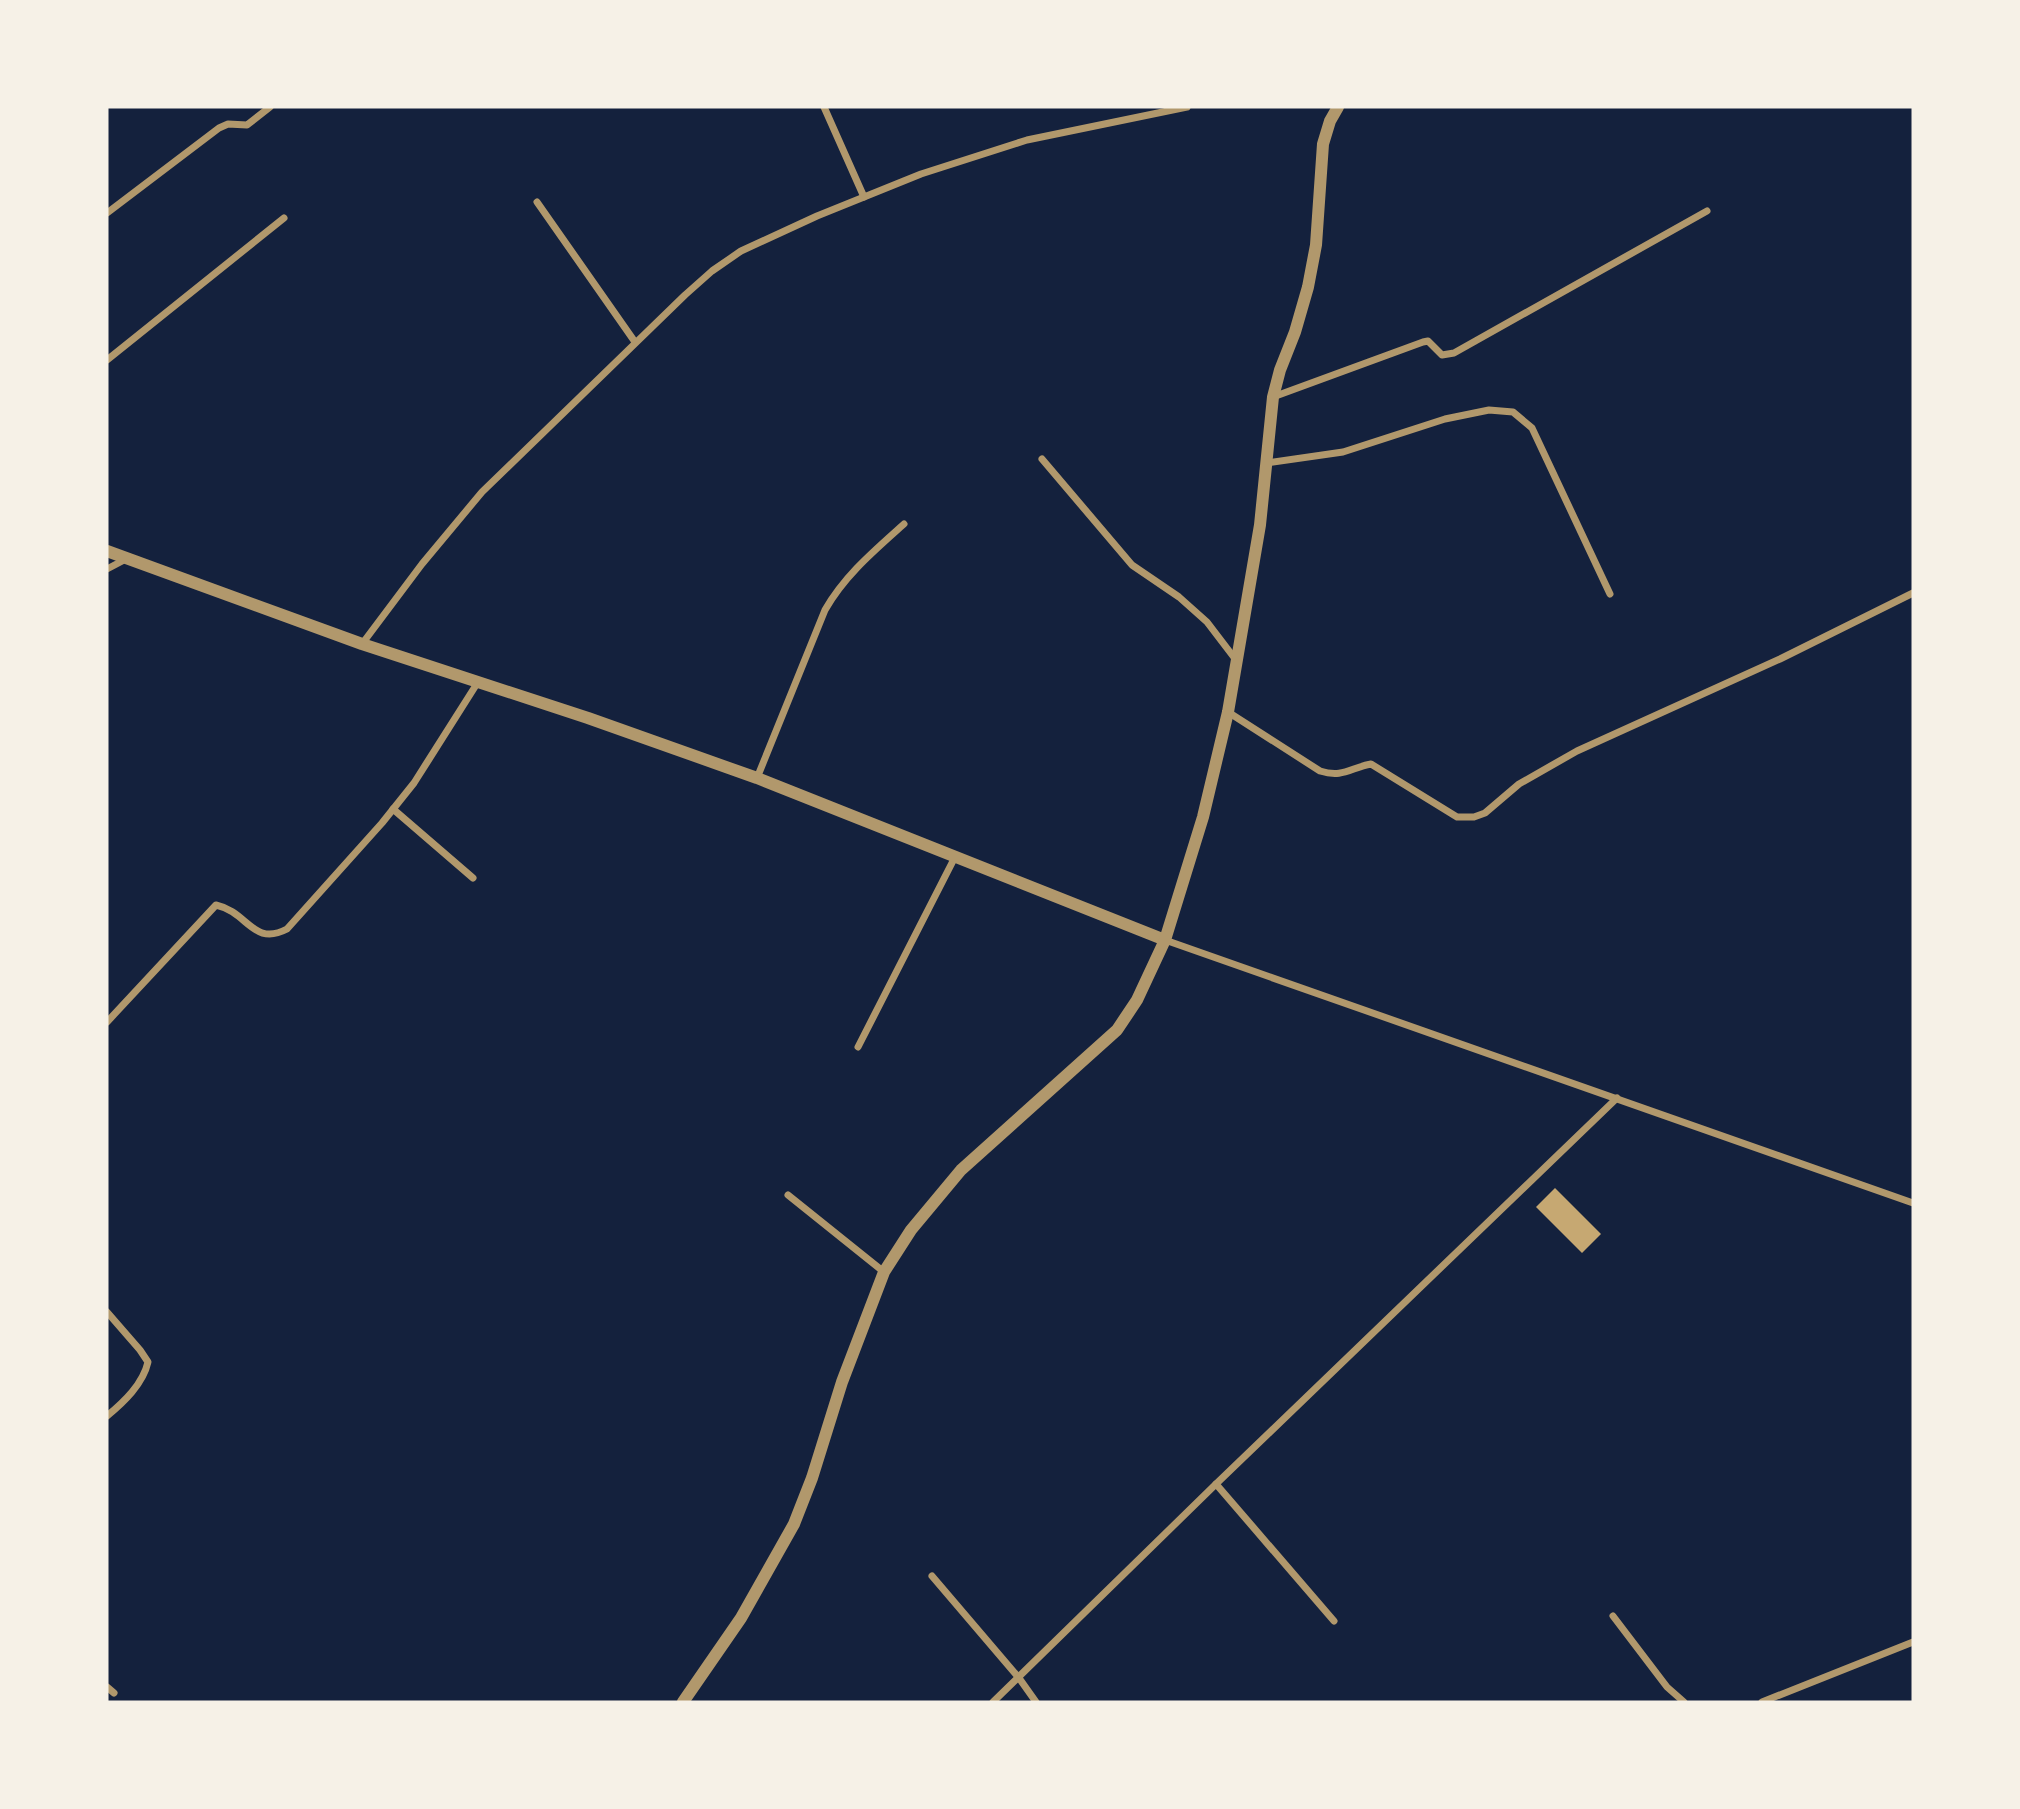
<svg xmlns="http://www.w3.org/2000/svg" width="2020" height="1809" font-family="'Public Sans',sans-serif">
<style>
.building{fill:#c6a872}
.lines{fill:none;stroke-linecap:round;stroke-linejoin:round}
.minor{stroke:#b1986c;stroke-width:7}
.tertiary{stroke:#b1986c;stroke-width:12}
</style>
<rect width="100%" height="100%" fill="#14213d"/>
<!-- building -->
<polygon class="building" points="1555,1188 1601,1234 1582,1253 1536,1207"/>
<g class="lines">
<!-- minor -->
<g class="minor">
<polyline points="824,107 864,197"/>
<polyline points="537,202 635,342"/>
<polyline points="107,213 219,128 228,124 247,125 270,107"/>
<polyline points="107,360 284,218"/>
<polyline points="1273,397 1423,342 1428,341 1442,355 1454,353 1707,211"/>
<polyline points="1042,459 1132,565 1179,597 1207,622 1236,660"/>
<polyline points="1267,463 1343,452 1445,419 1489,410 1513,412 1532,428 1610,594"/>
<polyline points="107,569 126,559"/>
<polyline points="362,644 422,564 482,492 685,295 712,271 741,251 817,216 921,174 1027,140 1187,107"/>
<path d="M 1228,712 L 1320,771 C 1343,778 1350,768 1371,764 L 1457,817 L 1474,817 L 1485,813 L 1519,784 L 1577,751 L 1780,659 L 1913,593"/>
<path d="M 757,778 L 825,610 C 845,575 874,551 904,524"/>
<polyline points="393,809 473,878"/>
<polyline points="1165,940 1913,1203"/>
<path d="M 107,1022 L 216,905 C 248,912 253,947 287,929 L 382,823 L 414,783 L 478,682"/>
<polyline points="858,1047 955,857"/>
<polyline points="788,1195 884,1272"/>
<path d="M 107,1312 L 140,1350 L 148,1362 C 143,1384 124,1402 107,1416"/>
<polyline points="1216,1484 1334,1621"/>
<polyline points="932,1576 1019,1678 1036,1702"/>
<polyline points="1613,1616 1667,1687 1684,1702"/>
<polyline points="107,1687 114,1693"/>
<polyline points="993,1702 1216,1484 1617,1098"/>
<polyline points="1762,1702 1913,1642"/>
</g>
<!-- tertiary -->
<g class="tertiary">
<polyline points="107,551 362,644 588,718 757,778 1165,940"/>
<polyline points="683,1702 741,1618 794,1524 812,1478 842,1382 884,1272 911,1230 961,1170 1117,1030 1137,1000 1165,940 1203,817 1228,712 1260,525 1273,397 1280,370 1295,332 1308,287 1316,245 1323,144 1330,121 1338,107"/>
</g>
</g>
<!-- border -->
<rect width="2020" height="1809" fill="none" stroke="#f6f1e7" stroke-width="217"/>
</svg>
